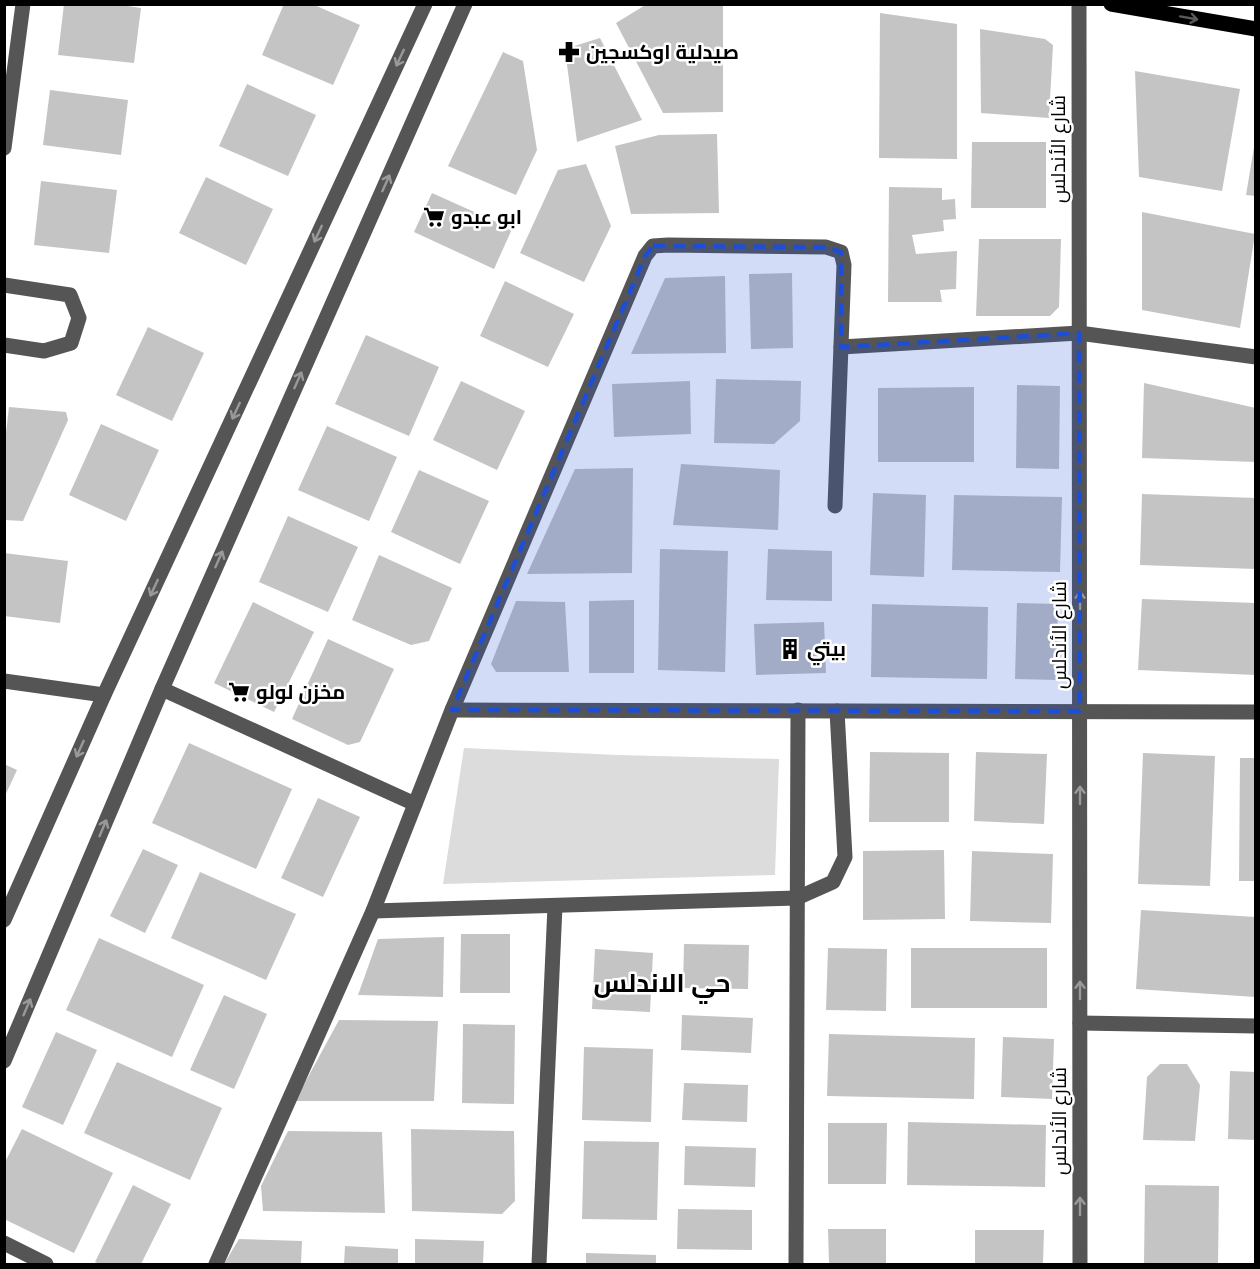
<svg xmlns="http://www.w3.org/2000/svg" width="1260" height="1269" font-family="Overpass,Cairo,sans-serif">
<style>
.green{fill:#dcdcdc}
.building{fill:#c4c4c4}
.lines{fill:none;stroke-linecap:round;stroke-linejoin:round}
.minor{stroke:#555;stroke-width:15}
.major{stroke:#000;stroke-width:15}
.oneway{stroke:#595959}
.oneway2{stroke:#999}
.marked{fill:#1d4ed8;fill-opacity:0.2;stroke:#1d4ed8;stroke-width:4.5;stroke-dasharray:12 8;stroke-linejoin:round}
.labels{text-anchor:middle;stroke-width:5;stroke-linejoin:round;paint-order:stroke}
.poi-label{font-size:20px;font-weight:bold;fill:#000;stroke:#fff;text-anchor:start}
.street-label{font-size:20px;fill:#000;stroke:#fff}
.district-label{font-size:26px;font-weight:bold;fill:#000;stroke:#fff}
</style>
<rect width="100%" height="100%" fill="#fff"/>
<!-- green -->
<polygon class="green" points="464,748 618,755 779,759 775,875 443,884"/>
<!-- building -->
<g class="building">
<polygon points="64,4 114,4 141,8 134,63 58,55"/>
<polygon points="284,4 312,4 360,25 333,85 262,55"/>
<polygon points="647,4 723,4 723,112 663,113 616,23"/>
<polygon points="880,13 957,24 957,159 879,158"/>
<polygon points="980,29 1045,39 1053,45 1049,118 981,113"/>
<polygon points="600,38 642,120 577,142 565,49"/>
<polygon points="503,52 523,61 537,150 516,195 448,166"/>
<polygon points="1135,71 1240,89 1222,191 1139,177"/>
<polygon points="247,84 316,115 288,176 219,146"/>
<polygon points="50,90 128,100 121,155 43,145"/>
<polygon points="717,134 719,213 631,214 615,146 659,135"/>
<polygon points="972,142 1046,142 1046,208 971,208"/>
<polygon points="1254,147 1256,147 1256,196 1246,195"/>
<polygon points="586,164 611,226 584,282 520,253 558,170"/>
<polygon points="206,177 273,209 246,265 179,233"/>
<polygon points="41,181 117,190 109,253 34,245"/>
<polygon points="889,187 942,188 942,200 955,199 956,219 943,220 944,231 912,235 916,254 957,251 956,289 940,290 942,302 888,302"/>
<polygon points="432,193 512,229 494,269 414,232"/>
<polygon points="1142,212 1255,234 1240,328 1142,310"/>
<polygon points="979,239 1061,239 1059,307 1050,316 976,316"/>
<polygon points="792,273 793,348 751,349 749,274"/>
<polygon points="725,276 726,353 631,354 665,278"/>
<polygon points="505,281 574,314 548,367 480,336"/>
<polygon points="148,327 204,353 172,421 116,395"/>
<polygon points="366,335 439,367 409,436 335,404"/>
<polygon points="716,379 801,381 800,421 774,444 714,443"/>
<polygon points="461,381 525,411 497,470 433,440"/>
<polygon points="690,381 691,434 614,437 612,384"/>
<polygon points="1144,383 1256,408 1256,462 1142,458"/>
<polygon points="1017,385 1060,386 1059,469 1016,468"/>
<polygon points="974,387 974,462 878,462 878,388"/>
<polygon points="9,407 66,412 68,420 23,521 5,520 5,441"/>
<polygon points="101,424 159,450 126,521 69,495"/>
<polygon points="327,426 397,457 369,521 298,490"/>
<polygon points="681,464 780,470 778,530 673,525"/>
<polygon points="633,468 632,573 527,574 575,469"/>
<polygon points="419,470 489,501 460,564 391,532"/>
<polygon points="873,493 926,495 924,577 870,575"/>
<polygon points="1142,494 1256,498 1256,569 1140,565"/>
<polygon points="954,495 1062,497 1060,572 952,570"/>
<polygon points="288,516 358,547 328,612 259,582"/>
<polygon points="660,549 728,551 725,672 658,670"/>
<polygon points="768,549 832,551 832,601 766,600"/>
<polygon points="4,553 68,561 60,623 4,616"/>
<polygon points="379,555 452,588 429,641 411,645 352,620"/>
<polygon points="1142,599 1256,603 1256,675 1138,670"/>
<polygon points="634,600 634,673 589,673 589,601"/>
<polygon points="516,601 565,602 569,672 496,672 491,664"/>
<polygon points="253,602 314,632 274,712 214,683"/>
<polygon points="1017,603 1058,604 1056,680 1015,679"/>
<polygon points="872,604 988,607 987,679 871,677"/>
<polygon points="824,622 826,673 756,675 754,624"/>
<polygon points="328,639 394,669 360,742 348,745 292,719"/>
<polygon points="189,743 292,789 256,869 152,823"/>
<polygon points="870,752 949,753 949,822 869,822"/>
<polygon points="976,752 1047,754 1044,824 974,821"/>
<polygon points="1143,753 1215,756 1210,886 1138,884"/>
<polygon points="1240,758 1256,758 1256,881 1239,881"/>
<polygon points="4,764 17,770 4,798"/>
<polygon points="318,798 360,817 323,897 281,878"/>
<polygon points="143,849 178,865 145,933 110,916"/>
<polygon points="944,850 945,919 863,920 863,851"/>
<polygon points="972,851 1053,854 1051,923 970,921"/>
<polygon points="200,872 296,914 266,980 171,938"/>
<polygon points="1141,910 1256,917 1256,997 1136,989"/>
<polygon points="461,934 510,934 510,993 460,993"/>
<polygon points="444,937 443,997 358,995 378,939"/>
<polygon points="99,938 204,985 172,1057 66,1010"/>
<polygon points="684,944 749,945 748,989 683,988"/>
<polygon points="828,948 887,949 886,1011 826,1010"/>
<rect x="911" y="948" width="136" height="60"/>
<polygon points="595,949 653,953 650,1012 592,1009"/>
<polygon points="224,995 267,1014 234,1089 190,1070"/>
<polygon points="682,1015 753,1018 751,1053 681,1050"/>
<polygon points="339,1020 438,1021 434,1101 295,1101"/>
<polygon points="463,1024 515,1025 514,1104 462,1103"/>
<polygon points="56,1032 97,1050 63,1125 22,1107"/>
<polygon points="829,1034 975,1038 974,1099 827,1096"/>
<polygon points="1003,1037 1054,1039 1052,1099 1001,1097"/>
<polygon points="584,1047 653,1049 651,1122 582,1120"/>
<polygon points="117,1062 222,1108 190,1180 84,1133"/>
<polygon points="1160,1064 1187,1064 1200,1085 1195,1141 1143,1140 1147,1077"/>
<polygon points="1230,1071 1256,1072 1256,1140 1228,1139"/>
<polygon points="684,1083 748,1085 747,1122 682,1120"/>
<polygon points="908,1122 1046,1125 1045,1187 907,1185"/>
<polygon points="828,1123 887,1123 886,1184 828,1184"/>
<polygon points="22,1129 113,1173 74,1253 4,1219 4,1164"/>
<polygon points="411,1129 514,1131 515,1201 502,1214 412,1211"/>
<polygon points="288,1131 382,1132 385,1213 263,1211 261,1186"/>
<polygon points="584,1141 659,1142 657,1220 582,1219"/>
<polygon points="685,1146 756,1148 755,1187 684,1185"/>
<polygon points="133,1185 171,1204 141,1264 100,1264 95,1262"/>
<polygon points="1145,1185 1219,1186 1218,1264 1144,1264"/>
<polygon points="678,1209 752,1210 752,1250 677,1249"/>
<polygon points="828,1229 886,1229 886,1264 829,1264"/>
<polygon points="975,1230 1044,1230 1043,1264 975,1264"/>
<polygon points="239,1239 302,1241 301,1264 224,1264"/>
<polygon points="415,1239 484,1241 483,1264 415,1264"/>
<polygon points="345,1246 398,1249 398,1264 344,1264"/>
<polygon points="586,1253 656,1255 656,1264 586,1264"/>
</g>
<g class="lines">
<!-- minor -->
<g class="minor">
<polyline points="1079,4 1080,1264"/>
<polyline points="4,148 23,4"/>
<polyline points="4,285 70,295 79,318 71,343 44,351 4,345"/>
<polyline points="841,347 1079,333 1256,357"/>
<polyline points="4,681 104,695"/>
<polyline points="162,689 415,804"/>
<polyline points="452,710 1256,712"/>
<polyline points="373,911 797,898 833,882 845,857 837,711"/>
<polyline points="4,920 104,695 425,4"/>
<polyline points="1080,1023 1256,1026"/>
<polyline points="4,1061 162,689 465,4"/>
<polyline points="4,1243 46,1264"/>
<polyline points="216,1264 373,911 452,710 645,256 653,246 668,245 826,247 841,252 844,265 835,506"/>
<polyline points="539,1264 555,906"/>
<polyline points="796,1264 798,710"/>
</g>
<!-- major -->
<polyline class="major" points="1111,4 1256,29"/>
</g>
<!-- one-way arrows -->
<defs><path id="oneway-shaft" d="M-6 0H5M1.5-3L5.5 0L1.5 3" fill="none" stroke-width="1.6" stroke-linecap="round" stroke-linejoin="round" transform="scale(1.5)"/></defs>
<use class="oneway" href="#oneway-shaft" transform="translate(1189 18) rotate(10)"/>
<g class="oneway2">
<use href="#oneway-shaft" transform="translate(400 58) rotate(115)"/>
<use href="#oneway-shaft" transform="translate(386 183) rotate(-66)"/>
<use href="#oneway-shaft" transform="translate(318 234) rotate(115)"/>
<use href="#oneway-shaft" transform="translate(298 380) rotate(-66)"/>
<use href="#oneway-shaft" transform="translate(236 411) rotate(115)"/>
<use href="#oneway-shaft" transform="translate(219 559) rotate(-66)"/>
<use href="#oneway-shaft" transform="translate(154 588) rotate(115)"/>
<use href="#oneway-shaft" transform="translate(1080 600) rotate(-90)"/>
<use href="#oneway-shaft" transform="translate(80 749) rotate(114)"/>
<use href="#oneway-shaft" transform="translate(1080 795) rotate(-90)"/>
<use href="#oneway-shaft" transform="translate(103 828) rotate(-67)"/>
<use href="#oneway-shaft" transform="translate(1080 990) rotate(-90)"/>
<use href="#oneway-shaft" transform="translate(27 1007) rotate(-67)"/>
<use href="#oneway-shaft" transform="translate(1080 1206) rotate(-90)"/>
</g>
<!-- marked area -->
<path class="marked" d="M 653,246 L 826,247 L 841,252 L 841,347 L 1079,333 L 1080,711 L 452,710 L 645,256 Z"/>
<!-- icons -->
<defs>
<symbol id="pharmacy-bare" viewBox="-9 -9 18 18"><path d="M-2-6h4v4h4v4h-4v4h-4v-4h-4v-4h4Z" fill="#000" stroke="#fff" stroke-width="2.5" paint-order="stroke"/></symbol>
<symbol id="supermarket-bare" viewBox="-9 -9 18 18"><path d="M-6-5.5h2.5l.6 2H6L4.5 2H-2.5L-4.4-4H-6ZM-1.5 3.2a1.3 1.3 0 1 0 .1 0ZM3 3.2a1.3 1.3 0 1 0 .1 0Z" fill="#000" stroke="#fff" stroke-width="2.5" paint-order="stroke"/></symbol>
<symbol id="building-bare" viewBox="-9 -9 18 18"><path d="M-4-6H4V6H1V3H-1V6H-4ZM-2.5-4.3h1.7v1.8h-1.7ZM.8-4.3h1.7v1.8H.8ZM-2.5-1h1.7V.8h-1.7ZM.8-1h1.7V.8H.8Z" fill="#000" stroke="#fff" stroke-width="2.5" paint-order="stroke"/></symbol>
</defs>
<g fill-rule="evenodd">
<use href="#pharmacy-bare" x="554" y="37" width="30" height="30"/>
<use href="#supermarket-bare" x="419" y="202" width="30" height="30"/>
<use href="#building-bare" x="775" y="634" width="30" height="30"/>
<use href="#supermarket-bare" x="224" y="677" width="30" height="30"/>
</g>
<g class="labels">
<!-- poi labels -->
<g class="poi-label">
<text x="586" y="59">صيدلية اوكسجين</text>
<text x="451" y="224">ابو عبدو</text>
<text x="807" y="656">بيتي</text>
<text x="256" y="699">مخزن لولو</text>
</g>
<!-- street labels -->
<g class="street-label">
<text transform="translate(1058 149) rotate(-90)" y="7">شارع الأندلس</text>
<text transform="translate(1059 635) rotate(-90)" y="7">شارع الأندلس</text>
<text transform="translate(1059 1121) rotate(-90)" y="7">شارع الأندلس</text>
</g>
<!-- district labels -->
<g class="district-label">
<text x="662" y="992">حي الاندلس</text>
</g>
</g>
<!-- border -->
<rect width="1260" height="1269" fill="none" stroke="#000000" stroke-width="12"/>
</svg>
